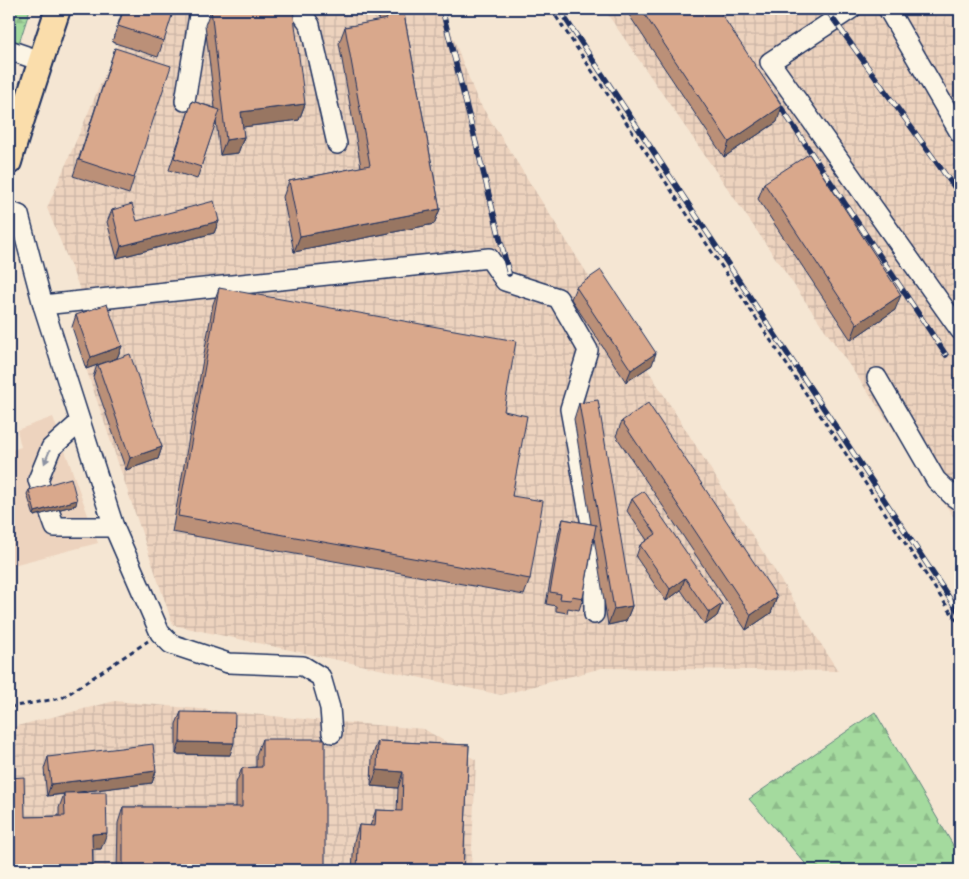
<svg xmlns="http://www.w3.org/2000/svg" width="969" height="879" font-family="'Playpen Sans',sans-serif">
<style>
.built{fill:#edd3be}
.industrial{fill:url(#industrial-grid)}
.forest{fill:url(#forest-firs);stroke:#60847e}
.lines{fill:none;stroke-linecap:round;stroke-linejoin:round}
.minor-casing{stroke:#1b2f5e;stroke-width:22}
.major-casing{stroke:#1b2f5e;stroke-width:28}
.path{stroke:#1b2f5e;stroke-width:3;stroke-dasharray:5 4;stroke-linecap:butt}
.minor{stroke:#fcf5e5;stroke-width:19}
.major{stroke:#faddab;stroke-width:24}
.rail-casing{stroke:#1b2f5e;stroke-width:5.5}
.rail{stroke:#fcf5e5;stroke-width:4;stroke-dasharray:11;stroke-linecap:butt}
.wall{fill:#bb9078;stroke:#1b2f5e}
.shaded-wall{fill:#987662;stroke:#1b2f5e}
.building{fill:#d9a88c;stroke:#1b2f5e}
.oneway{fill:#8c92a2}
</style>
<defs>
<pattern id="industrial-grid" width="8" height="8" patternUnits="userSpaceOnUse" patternTransform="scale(1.25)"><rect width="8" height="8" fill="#edd3be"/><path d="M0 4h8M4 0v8" fill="none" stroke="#cbb5a6"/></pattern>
<pattern id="forest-firs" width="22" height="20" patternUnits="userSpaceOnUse" patternTransform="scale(1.25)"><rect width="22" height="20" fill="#a4da9e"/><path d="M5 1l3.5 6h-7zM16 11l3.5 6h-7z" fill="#8dbb8a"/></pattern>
</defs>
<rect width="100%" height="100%" fill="#f5e6d3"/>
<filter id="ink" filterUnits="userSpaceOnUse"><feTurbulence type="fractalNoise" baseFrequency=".02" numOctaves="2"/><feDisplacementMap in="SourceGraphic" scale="10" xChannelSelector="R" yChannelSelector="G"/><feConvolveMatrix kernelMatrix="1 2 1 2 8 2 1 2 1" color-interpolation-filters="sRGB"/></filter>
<g filter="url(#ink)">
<!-- built -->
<polygon class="built" points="53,417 98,543 9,566 9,451 21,447 17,430"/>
<!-- industrial -->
<g class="industrial">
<polygon points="133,9 442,9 477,99 838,671 602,668 501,695 173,625 72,327 81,292 47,208"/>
<polygon points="604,9 960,9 960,526"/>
<polygon points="115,701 315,720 424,729 476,760 471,870 9,870 9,728"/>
</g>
<!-- forest -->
<g class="forest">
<polygon points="9,9 30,9 9,75"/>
<polygon points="875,712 960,857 960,870 811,870 749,799"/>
</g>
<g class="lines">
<defs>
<g id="minor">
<polyline points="299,9 310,25 337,144"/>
<polyline points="851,9 770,62 960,330"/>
<polyline points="888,9 960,133"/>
<polyline points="9,50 41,61"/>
<polyline points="185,101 200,9"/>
<polyline points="9,211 19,215 43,305 114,527 160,633 171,644 228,663 303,666 321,677 330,708 332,733"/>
<polyline points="43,305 489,258 505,281 558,298 588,350 570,409 594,541 594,614"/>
<polyline points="877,378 936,480 954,497 960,501"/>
<polyline points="80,422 51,448 38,480 55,527 114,527"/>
</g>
<path id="major" d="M 9,162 C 24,111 41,60 58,9"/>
</defs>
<!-- minor casing -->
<use href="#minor" class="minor-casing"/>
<!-- major casing -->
<use href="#major" class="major-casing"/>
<!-- path -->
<g class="path">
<polyline points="551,9 960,626"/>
<polyline points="9,707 62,698 148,641"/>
</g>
<!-- minor -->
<use href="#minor" class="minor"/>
<!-- major -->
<use href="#major" class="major"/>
<defs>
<g id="rail">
<polyline points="442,9 509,274"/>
<polyline points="559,9 960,614"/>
<polyline points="826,9 960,195"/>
<polyline points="774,97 946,355"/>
</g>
</defs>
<!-- rail casing -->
<use href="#rail" class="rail-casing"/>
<!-- rail -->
<use href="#rail" class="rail"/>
</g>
<!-- wall -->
<g class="wall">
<polygon points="123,9 174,9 158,57 112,42"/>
<polygon points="211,9 305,104 299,120 242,127 244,137 238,153 220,155 216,121 197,179 169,170 192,101 215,108 205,25"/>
<polygon points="382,9 403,9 440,209 434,224 294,252 283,197 289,181 361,167 339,43 345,27 379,21 378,19"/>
<polygon points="625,9 718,9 777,122 724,157"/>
<polygon points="115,48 134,178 129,194 73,176"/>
<polygon points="764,183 895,310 851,340 758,199"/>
<polygon points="112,210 137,221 219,221 214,233 117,258 107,222"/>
<polygon points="576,287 652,365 626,382 571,299"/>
<polygon points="219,288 504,411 512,496 530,579 524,595 172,532 213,304"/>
<polygon points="76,315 122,346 117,358 162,447 158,459 126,470 93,377 97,365 86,369 72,327"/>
<polygon points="579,403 632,606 626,621 608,625 594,538 583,598 579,610 568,608 567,613 556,611 556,606 546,604 559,531 563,519 591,524 574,419"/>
<polygon points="622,421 777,597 771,613 746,630 616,436"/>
<polygon points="29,490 76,505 34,516 27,494"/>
<polygon points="632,499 722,604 717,616 705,625 681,590 666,601 636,557 640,545 647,540 627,511"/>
<polygon points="181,712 230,755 176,754 176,724"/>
<polygon points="262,739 325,870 117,870 118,823 123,807 236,807 236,783 242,768 256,767 256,755"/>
<polygon points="378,741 469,745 463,870 352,870 354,841 359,825 370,826 376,810 397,811 398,788 371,786 372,757"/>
<polygon points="48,757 156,771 152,783 78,792 101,849 93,849 93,870 9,870 9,778 25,817 59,816 59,808 64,794 47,796 44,769"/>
</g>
<!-- shaded-wall -->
<g class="shaded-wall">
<polygon points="305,104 299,120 235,128 241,112"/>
<polygon points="782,106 777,122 724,157 729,142"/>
<polygon points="244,137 238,153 220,155 226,140"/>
<polygon points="440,209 434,224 294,252 300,236"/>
<polygon points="219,221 214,233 117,258 121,246"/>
<polygon points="901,295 895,310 851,340 857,324"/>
<polygon points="122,346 117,358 86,369 91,357"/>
<polygon points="656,353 652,365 626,382 631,370"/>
<polygon points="162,447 158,459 126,470 130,458"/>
<polygon points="77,500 76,505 34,516 35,512"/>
<polygon points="685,578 681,590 666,601 670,589"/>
<polygon points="777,597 771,613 746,630 751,615"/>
<polygon points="722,604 717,616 705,625 709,613"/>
<polygon points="632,606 626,621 608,625 614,609"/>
<polygon points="180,742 234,743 230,755 176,754"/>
<polygon points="377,770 403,772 398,788 371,786"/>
<polygon points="156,771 152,783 47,796 51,784"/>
<polygon points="107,833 101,849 86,849 92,834"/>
</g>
<!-- building -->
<g class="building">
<polygon points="124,9 174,9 164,41 118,26"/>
<polygon points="211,9 293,9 305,104 241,112 244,137 226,140"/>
<polygon points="385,9 403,9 440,209 300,236 289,181 370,165 345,27 387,19"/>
<polygon points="641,9 718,9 782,106 729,142"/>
<polygon points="115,48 171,66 134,178 79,160"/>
<polygon points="192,101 220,110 201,167 174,158"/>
<polygon points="809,154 901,295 857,324 764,183"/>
<polygon points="214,201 219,221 121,246 112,210 132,204 137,221"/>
<polygon points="601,270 656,353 631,370 576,287"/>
<polygon points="219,288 516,341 504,411 527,416 512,496 543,501 530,579 178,516"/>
<polygon points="107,304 122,346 91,357 76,315"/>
<polygon points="130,354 162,447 130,458 98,365"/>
<polygon points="598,400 632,606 614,609 579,403"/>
<polygon points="648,403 777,597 751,615 622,421"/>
<polygon points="71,478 77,500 35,512 29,490"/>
<polygon points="644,491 722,604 709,613 685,578 670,589 640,545 656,534 632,499"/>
<polygon points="563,519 596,525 583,598 572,596 571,600 560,599 561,594 550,592"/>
<polygon points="181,712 235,713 234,743 180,742"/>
<polygon points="262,739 325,739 325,870 123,870 123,807 242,807 242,768 262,767"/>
<polygon points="378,741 469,745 463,870 357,870 359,825 375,826 376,810 402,811 403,772 377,770"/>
<polygon points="153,744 156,771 51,784 48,757"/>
<polygon points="24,777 25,817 65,816 64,793 106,792 107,833 92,834 93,870 11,870 9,778"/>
</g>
<!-- one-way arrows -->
<defs><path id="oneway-solid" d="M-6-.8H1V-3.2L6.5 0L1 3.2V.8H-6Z" transform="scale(1.25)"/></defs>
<use class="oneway" href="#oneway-solid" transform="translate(47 457) rotate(112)"/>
</g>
<!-- margin -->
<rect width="969" height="879" fill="none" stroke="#fcf5e5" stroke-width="30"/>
<rect x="15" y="15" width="939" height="849" fill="none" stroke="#1b2f5e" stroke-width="2" filter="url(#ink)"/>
</svg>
